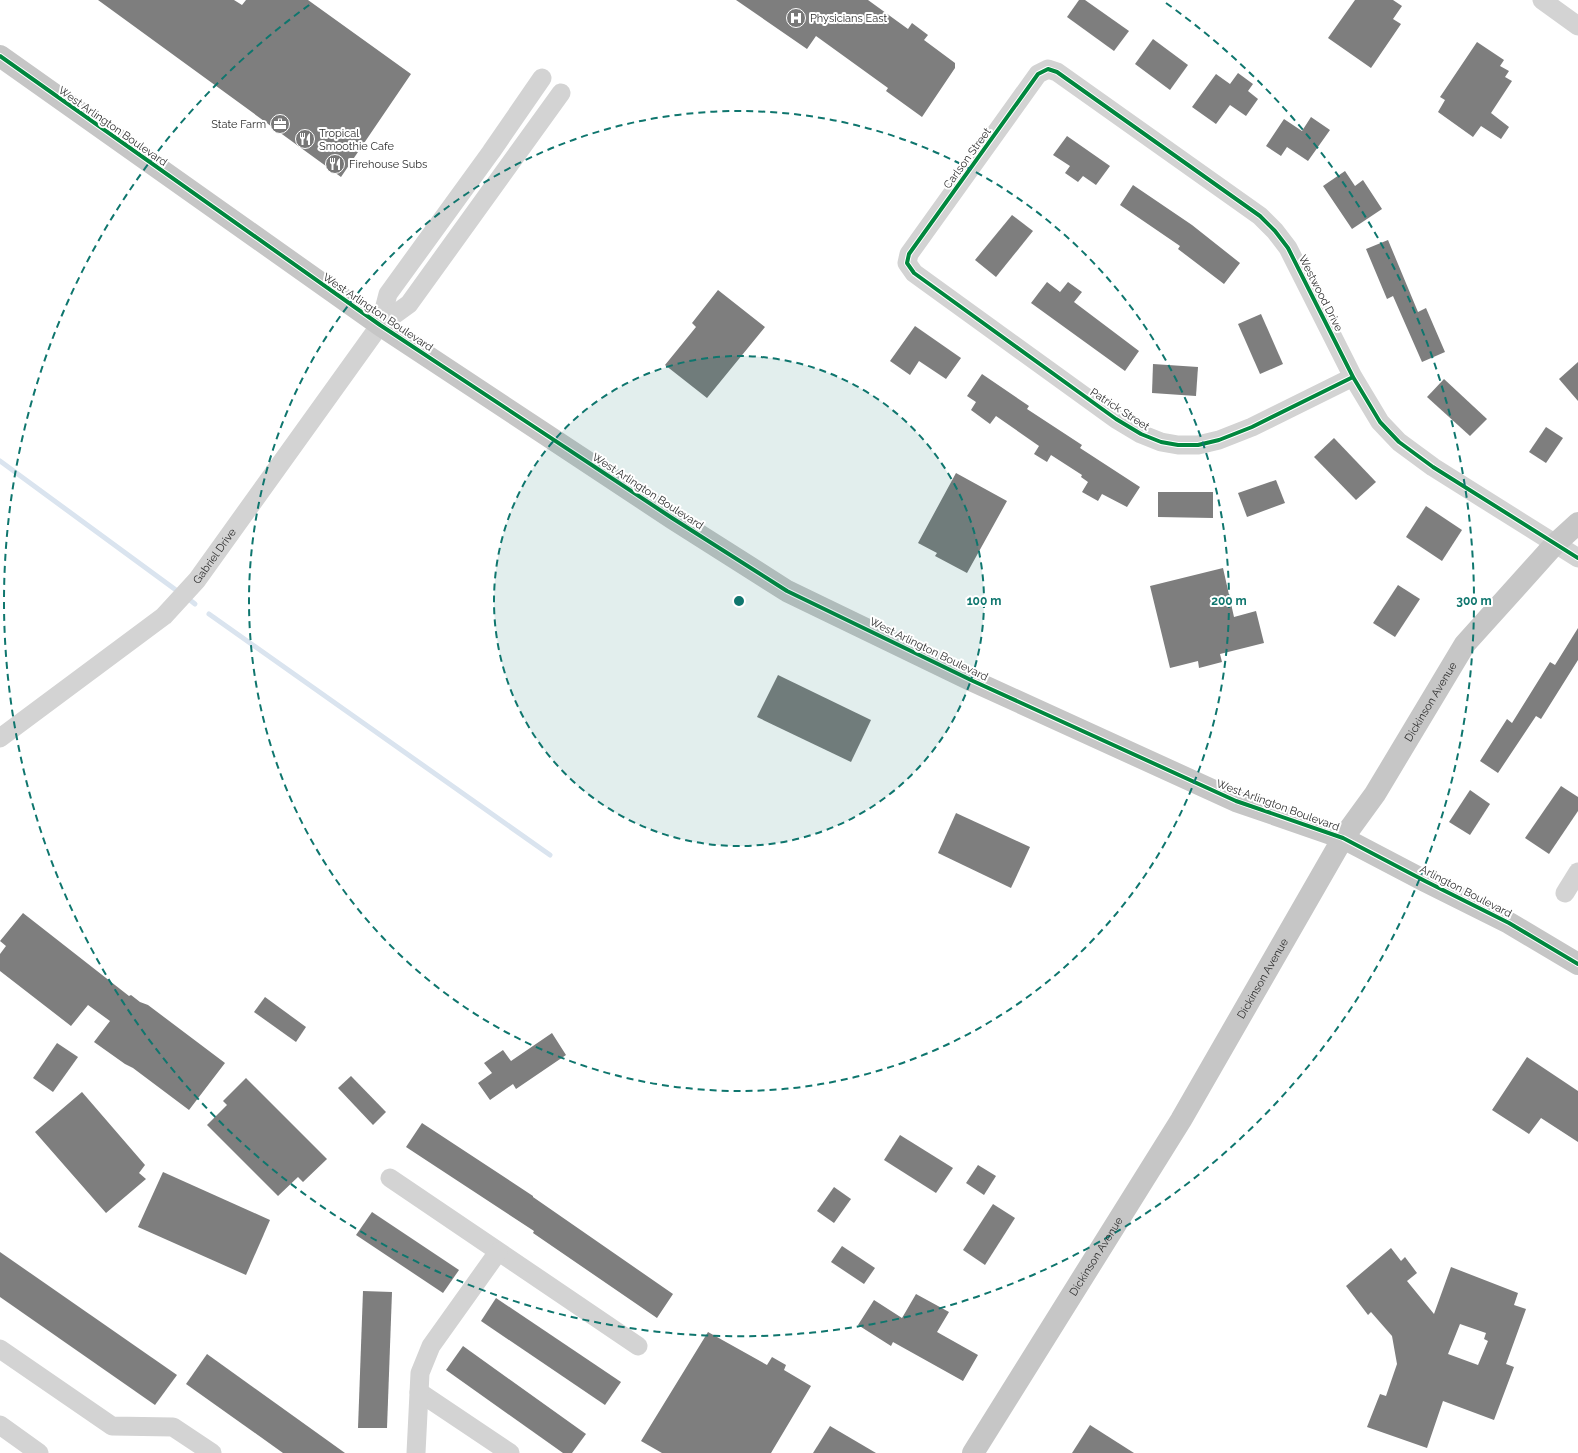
<svg xmlns="http://www.w3.org/2000/svg" width="1578" height="1453" font-family="Raleway,sans-serif">
<style>
.lines{fill:none;stroke-linecap:round;stroke-linejoin:round}
.stream{stroke:#dae4ef;stroke-width:5}
.building{fill:#7e7e7e;fill-rule:evenodd}
.minor{stroke:#d3d3d3;stroke-width:19}
.major{stroke:#c6c6c6;stroke-width:22}
.cycleway-casing{stroke:#fff;stroke-width:6}
.cycleway{stroke:#00873e;stroke-width:4}
.ring{fill:none;stroke:#0f766e;stroke-width:2;stroke-dasharray:7 5}
.labels{text-anchor:middle;stroke-width:4;stroke-linejoin:round;paint-order:stroke}
.poi-label{font-size:11px;fill:#2e2e2e;stroke:#fff;text-anchor:start}
.street-label{font-size:11px;fill:#2e2e2e;stroke:#fff}
.centre{fill:#0f766e;stroke:#fff;stroke-width:2}
.ring-label{font-size:12px;text-anchor:middle;font-weight:bold;fill:#0f766e;stroke:#fff;stroke-width:4;stroke-linejoin:round;paint-order:stroke}
</style>
<rect width="100%" height="100%" fill="#fff"/>
<g class="lines">
<!-- stream -->
<g class="stream">
<polyline points="0,461 180,593"/>
<polyline points="186,597 195,604"/>
<polyline points="209,614 550,855"/>
</g>
</g>
<!-- building -->
<g class="building">
<polygon points="98,0 234,0 242,5 246,0 308,0 411,74 341,177"/>
<polygon points="736,0 868,0 908,29 912,23 928,35 924,40 955,63 955,68 922,117 886,91 888,88 816,36 807,49"/>
<polygon points="1079,0 1085,0 1129,31 1114,51 1067,17"/>
<polygon points="1355,0 1393,0 1402,6 1393,19 1401,24 1371,68 1328,38"/>
<polygon points="1153,39 1188,65 1170,90 1135,64"/>
<polygon points="1477,42 1504,60 1500,66 1509,71 1505,77 1512,81 1491,113 1509,127 1501,139 1481,126 1473,137 1438,112 1445,100 1440,97"/>
<polygon points="1238,73 1253,84 1248,91 1258,99 1246,116 1230,105 1216,124 1192,107 1216,74 1230,84"/>
<polygon points="1311,117 1330,130 1308,161 1287,147 1281,156 1266,146 1284,119 1302,131"/>
<polygon points="1067,136 1110,166 1096,185 1083,176 1078,182 1065,173 1070,166 1053,155"/>
<polygon points="1345,171 1355,186 1363,180 1382,209 1352,229 1323,186"/>
<polygon points="1133,185 1192,225 1240,263 1224,284 1178,249 1180,246 1120,205"/>
<polygon points="1012,215 1033,231 996,277 975,260"/>
<polygon points="1388,240 1418,312 1426,308 1445,352 1422,362 1393,296 1387,299 1366,249"/>
<polygon points="1047,282 1060,292 1068,282 1082,292 1074,302 1139,351 1125,371 1031,303"/>
<polygon points="718,290 765,327 707,398 665,365 696,327 692,323"/>
<polygon points="1261,314 1283,364 1260,374 1238,324"/>
<polygon points="915,326 961,358 946,379 919,361 910,375 890,361"/>
<polygon points="1578,362 1578,401 1559,379"/>
<polygon points="1153,364 1198,367 1196,396 1152,393"/>
<polygon points="982,374 1029,406 1027,409 1082,445 1080,448 1140,487 1127,507 1102,494 1098,501 1082,492 1088,482 1081,477 1082,475 1051,455 1047,462 1034,454 1039,446 996,416 990,424 971,410 976,402 967,396"/>
<polygon points="1444,379 1487,419 1470,436 1427,397"/>
<polygon points="1546,427 1563,438 1546,463 1529,452"/>
<polygon points="1334,438 1376,482 1356,500 1314,457"/>
<polygon points="956,473 1007,501 967,573 935,556 937,553 918,543"/>
<polygon points="1276,480 1285,503 1247,517 1238,493"/>
<polygon points="1158,492 1213,492 1213,518 1158,517"/>
<polygon points="1426,506 1462,530 1442,561 1406,537"/>
<polygon points="1223,568 1234,617 1256,611 1264,643 1220,654 1222,662 1199,668 1198,661 1170,668 1150,586"/>
<polygon points="1398,585 1420,599 1395,637 1373,623"/>
<polygon points="1578,628 1578,660 1541,719 1536,716 1498,773 1480,761 1507,719 1512,723 1550,662 1555,665"/>
<polygon points="778,675 871,720 851,762 757,717"/>
<polygon points="1561,786 1578,797 1578,811 1549,854 1525,838"/>
<polygon points="1470,790 1490,804 1470,835 1449,822"/>
<polygon points="956,813 1030,847 1011,888 938,853"/>
<polygon points="23,913 129,996 131,995 140,1002 148,1005 225,1063 189,1110 133,1068 125,1064 94,1042 110,1021 88,1005 71,1026 0,971 0,954 6,946 0,941"/>
<polygon points="265,997 306,1027 296,1042 254,1012"/>
<polygon points="552,1033 566,1055 516,1089 513,1084 490,1100 478,1083 492,1073 484,1063 503,1050 511,1061"/>
<polygon points="57,1043 78,1057 53,1092 33,1078"/>
<polygon points="1527,1057 1578,1091 1578,1142 1541,1118 1529,1134 1492,1110"/>
<polygon points="351,1076 386,1112 373,1125 338,1088"/>
<polygon points="246,1078 327,1159 303,1182 298,1177 278,1196 207,1125 227,1105 223,1101"/>
<polygon points="82,1092 145,1165 139,1173 146,1179 106,1213 35,1132"/>
<polygon points="422,1123 533,1196 533,1197 673,1294 657,1318 533,1233 534,1231 406,1147"/>
<polygon points="900,1135 953,1168 936,1193 884,1160"/>
<polygon points="978,1165 996,1176 984,1195 966,1183"/>
<polygon points="163,1172 270,1220 246,1275 138,1227"/>
<polygon points="834,1187 851,1199 834,1223 817,1211"/>
<polygon points="993,1204 1015,1218 985,1265 963,1250"/>
<polygon points="372,1212 459,1270 443,1293 356,1235"/>
<polygon points="842,1246 875,1268 864,1284 831,1262"/>
<path d="M 1391,1248 L 1401,1261 L 1405,1257 L 1417,1273 L 1407,1281 L 1434,1314 L 1451,1267 L 1518,1293 L 1514,1305 L 1526,1309 L 1506,1364 L 1514,1367 L 1494,1420 L 1443,1401 L 1427,1448 L 1367,1427 L 1380,1394 L 1386,1396 L 1397,1364 L 1392,1336 L 1371,1312 L 1368,1315 L 1346,1286 ZM 1460,1324 L 1486,1333 L 1484,1339 L 1488,1341 L 1478,1365 L 1448,1354 Z"/>
<polygon points="0,1252 177,1375 155,1405 0,1297"/>
<polygon points="363,1291 392,1292 387,1428 358,1428"/>
<polygon points="916,1294 949,1312 937,1332 978,1355 963,1381 893,1342 891,1346 858,1325 874,1300 902,1318"/>
<polygon points="496,1298 621,1382 605,1405 481,1321"/>
<polygon points="708,1332 767,1365 772,1357 786,1365 784,1370 811,1386 771,1453 662,1453 641,1441"/>
<polygon points="463,1346 586,1434 572,1453 563,1453 446,1370"/>
<polygon points="207,1354 345,1453 283,1453 186,1384"/>
<polygon points="1090,1425 1134,1453 1072,1453"/>
<polygon points="830,1426 876,1453 813,1453"/>
</g>
<g class="lines">
<!-- minor -->
<g class="minor">
<polyline points="1542,0 1578,26"/>
<polyline points="380,325 388,294 491,152 542,78"/>
<polyline points="1353,377 1252,427 1219,440 1198,445 1178,445 1161,442 1141,434 1116,419 914,273 907,263 909,254 1038,74 1048,69 1057,72 1260,216 1275,231 1288,248 1353,377 1380,422 1399,442 1433,467 1578,558"/>
<path id="s1" d="M 0,738 L 164,616 L 197,580 L 380,325 L 409,304 L 561,93"/>
<polyline points="1565,893 1578,872"/>
<polyline points="390,1178 638,1346"/>
<polyline points="0,1349 112,1426 173,1427 212,1453"/>
<polyline points="419,1392 510,1453"/>
<polyline points="0,1425 39,1453"/>
<polyline points="416,1453 420,1373 431,1346 498,1252"/>
</g>
<!-- major -->
<g class="major">
<polyline points="0,56 380,325 672,518 787,591 973,681 1236,801 1343,838 1425,881 1509,923 1578,964"/>
<path id="s2" d="M 973,1453 L 1181,1120 L 1343,838 L 1375,794 L 1465,644 L 1555,544 L 1578,523"/>
</g>
<defs>
<g id="cycleway">
<polyline points="0,56 380,325 672,518 787,591 973,681 1236,801 1343,838 1425,881 1509,923 1578,964"/>
<polyline points="1353,377 1252,427 1219,440 1198,445 1178,445 1161,442 1141,434 1116,419 914,273 907,263 909,254 1038,74 1048,69 1057,72 1260,216 1275,231 1288,248 1353,377 1380,422 1399,442 1433,467 1578,558"/>
</g>
</defs>
<!-- cycleway casing -->
<use href="#cycleway" class="cycleway-casing"/>
<!-- cycleway -->
<use href="#cycleway" class="cycleway"/>
</g>
<!-- distance rings -->
<circle cx="739" cy="601" r="245" fill="#0f766e" fill-opacity=".12"/>
<g class="ring">
<circle cx="739" cy="601" r="245"/>
<circle cx="739" cy="601" r="490"/>
<path d="M1166 3A735 735 0 1 1 312 3"/>
</g>
<!-- icons -->
<defs>
<symbol id="hospital-disc" viewBox="-11 -11 22 22"><circle r="9.5" fill="#777" stroke="#fff"/><path d="M-5-5h3v3.5h4V-5h3V5h-3V1.5h-4V5h-3Z" fill="#fff"/></symbol>
<symbol id="office-disc" viewBox="-11 -11 22 22"><circle r="9.5" fill="#777" stroke="#fff"/><path d="M-6-3h4V-5.5h4V-3h4V5H-6ZM-1-4.5V-3h2v-1.5ZM-6 0V1H6V0Z" fill="#fff"/></symbol>
<symbol id="restaurant-disc" viewBox="-11 -11 22 22"><circle r="9.5" fill="#777" stroke="#fff"/><path d="M-5-6h1v4h1v-4h1v4h1v-4h1v5L-1.5 .5V6h-2V.5L-5-1ZM5-6V6H3V1.5H1.5Q1.5-4 5-6Z" fill="#fff"/></symbol>
</defs>
<g fill-rule="evenodd">
<use href="#hospital-disc" x="785" y="7" width="22" height="22"/>
<use href="#office-disc" x="269" y="113" width="22" height="22"/>
<use href="#restaurant-disc" x="294" y="128" width="22" height="22"/>
<use href="#restaurant-disc" x="324" y="153" width="22" height="22"/>
</g>
<g class="labels">
<!-- poi labels -->
<g class="poi-label">
<text x="810" y="22">Physicians East</text>
<text x="266" y="128" text-anchor="end">State Farm</text>
<text x="319" y="137">Tropical<tspan x="319" dy="13">Smoothie Cafe</tspan></text>
<text x="349" y="168">Firehouse Subs</text>
</g>
<!-- street labels -->
<g class="street-label">
<text transform="translate(113 126) rotate(35)" y="4">West Arlington Boulevard</text>
<text transform="translate(967 158) rotate(-54)" y="4">Carlson Street</text>
<text transform="translate(1321 293) rotate(63)" y="4">Westwood Drive</text>
<text transform="translate(378 312) rotate(34)" y="4">West Arlington Boulevard</text>
<text transform="translate(1120 409) rotate(33)" y="4">Patrick Street</text>
<text transform="translate(648 491) rotate(33)" y="4">West Arlington Boulevard</text>
<text dy="4" stroke="none"><textPath href="#s1" startOffset="283">Gabriel Drive</textPath></text>
<text transform="translate(929 649) rotate(26)" y="4">West Arlington Boulevard</text>
<text dy="4" stroke="none"><textPath href="#s2" startOffset="880">Dickinson Avenue</textPath></text>
<text transform="translate(1278 805) rotate(20)" y="4">West Arlington Boulevard</text>
<text transform="translate(1466 891) rotate(27)" y="4">Arlington Boulevard</text>
<text dy="4" stroke="none"><textPath href="#s2" startOffset="556">Dickinson Avenue</textPath></text>
<text dy="4" stroke="none"><textPath href="#s2" startOffset="232">Dickinson Avenue</textPath></text>
</g>
</g>
<circle cx="739" cy="601" r="6" class="centre"/>
<g class="ring-label">
<text x="984" y="605">100 m</text>
<text x="1229" y="605">200 m</text>
<text x="1474" y="605">300 m</text>
</g>
</svg>
